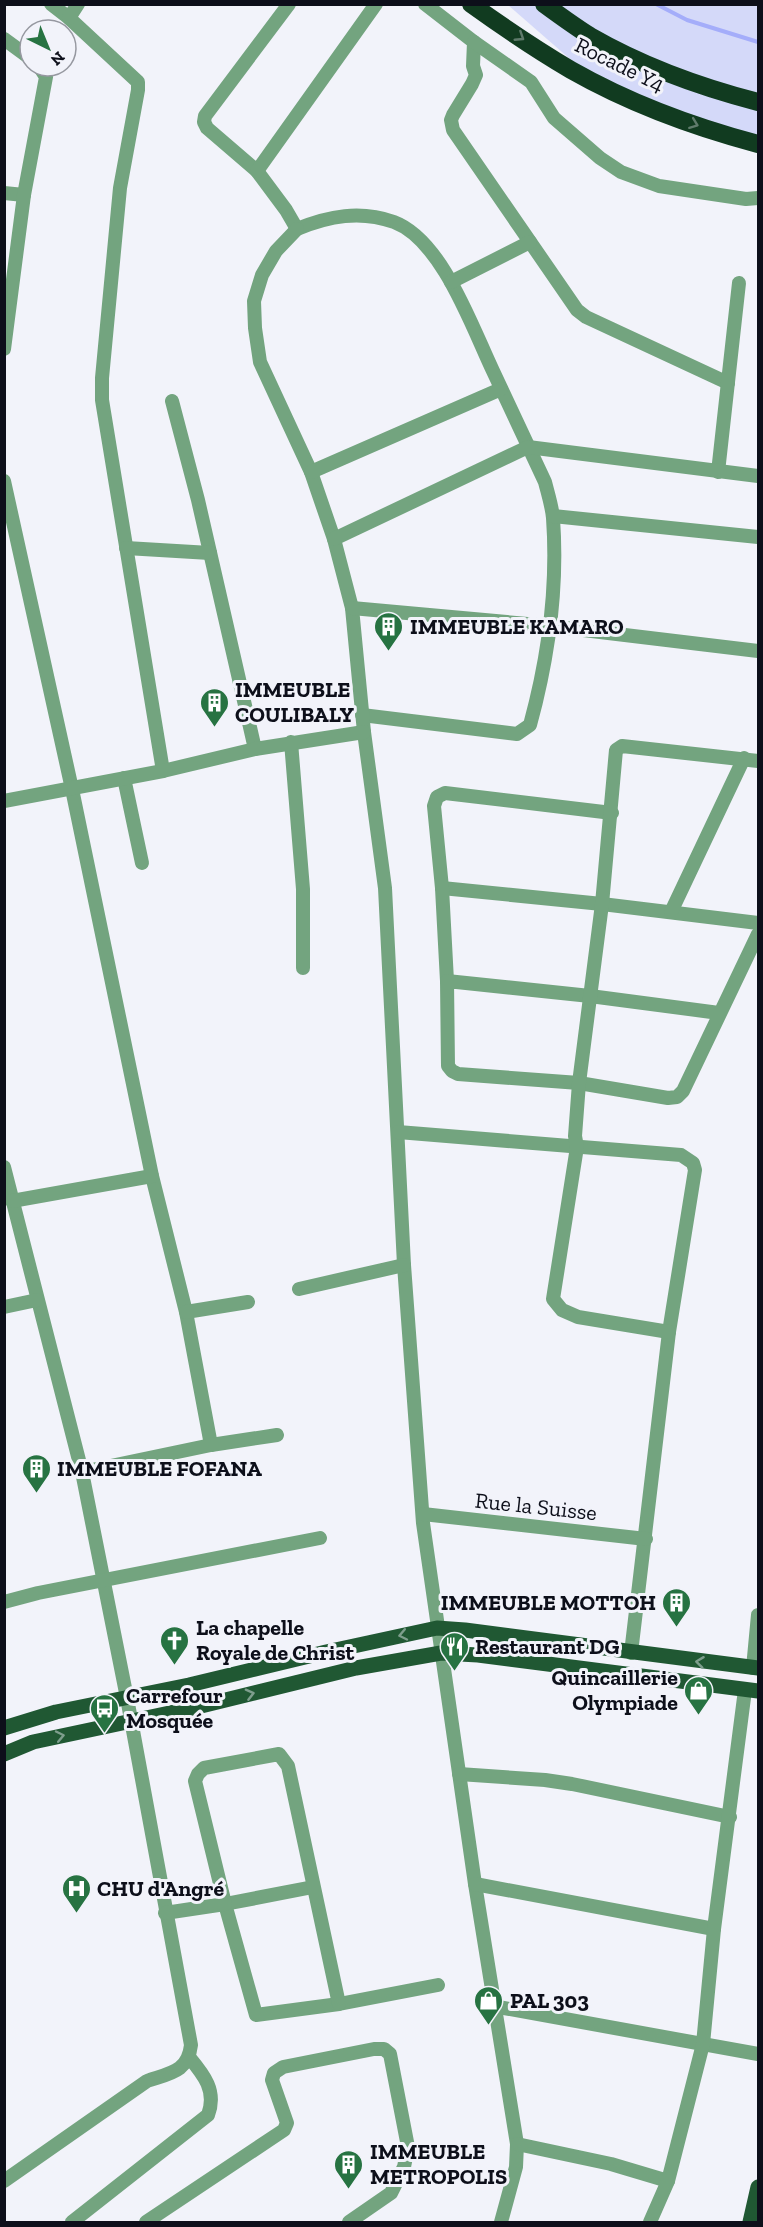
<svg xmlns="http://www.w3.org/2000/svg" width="763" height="2227" font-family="'Zilla Slab',serif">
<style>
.green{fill:#d4d9f9}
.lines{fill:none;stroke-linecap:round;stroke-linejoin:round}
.stream{stroke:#a4adfa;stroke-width:4}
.minor{stroke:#73a47f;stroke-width:14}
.major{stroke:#205833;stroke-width:15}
.highway{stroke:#113b20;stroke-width:18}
.oneway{stroke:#607b6c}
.oneway2{stroke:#7e9e8d}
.labels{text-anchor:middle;stroke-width:6;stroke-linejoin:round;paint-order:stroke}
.street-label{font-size:22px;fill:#0d0f1a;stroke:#f2f3fa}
.poi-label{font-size:22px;font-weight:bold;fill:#0d0f1a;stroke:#f2f3fa;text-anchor:start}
</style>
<rect width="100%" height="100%" fill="#f2f3fa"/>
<!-- green -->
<polygon class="green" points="508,5 758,5 758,138 609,93"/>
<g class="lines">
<!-- stream -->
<polyline class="stream" points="656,4 687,20 758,42"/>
<!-- minor -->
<g class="minor">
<polyline points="51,4 69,18 138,82 138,90 120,188 102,378 102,400 163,771"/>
<path d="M 289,4 L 205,116 L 204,122 L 207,128 L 257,171 L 286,210 L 297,229 C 329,216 360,210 394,222 C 442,240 472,327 493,371 C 510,408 528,445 545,482 C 548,494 552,506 553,518 C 558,587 548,659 530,725 L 517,734 L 362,715"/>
<polyline points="425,4 474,42 473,66 476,75 472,84 453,115 451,120 453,130 577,310 586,317 728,383"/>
<polyline points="69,18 78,4"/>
<polyline points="4,39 30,58"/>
<polyline points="474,42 531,82 554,118 600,158 621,172 659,186 746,199 758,198"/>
<polyline points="257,171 376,4"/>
<polyline points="4,193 24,195"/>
<polyline points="297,229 276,251 262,275 254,301 255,328 260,362 311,472 334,539 352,608 364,732 385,888 404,1265 423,1523 475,1884 517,2144 516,2167 501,2222"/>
<polyline points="451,282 530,242"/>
<polyline points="4,349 24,195 46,77 39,66"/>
<polyline points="172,401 198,500 255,749"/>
<polyline points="311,472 501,389"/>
<polyline points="718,472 739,283"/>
<polyline points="4,481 72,789 152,1176 186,1312 211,1445"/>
<polyline points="553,516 758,537"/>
<polyline points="334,539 528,447 758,476"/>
<polyline points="126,548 210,553"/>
<polyline points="352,608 550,626 758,651"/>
<polyline points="291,742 303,889 303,968"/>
<polyline points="124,778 142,863"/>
<polyline points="4,801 163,771 255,749 364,732"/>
<polyline points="442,888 602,904 758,923"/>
<polyline points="671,912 744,758"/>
<polyline points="447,981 442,888 434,806 437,797 445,793 612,813"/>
<polyline points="719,1013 590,996 447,981 448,1066 452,1071 458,1074 579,1083 668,1098 677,1097 683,1091 758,934"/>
<polyline points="398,1132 681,1155 693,1163 695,1170 669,1332 631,1653"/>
<path d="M 4,1167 L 82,1472 L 127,1698 L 191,2045 C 188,2072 170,2073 147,2081 L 4,2181"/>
<polyline points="12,1201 152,1176"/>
<polyline points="299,1289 404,1265"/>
<polyline points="4,1307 37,1300"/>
<polyline points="186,1312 248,1302"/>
<polyline points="669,1332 578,1317 562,1310 553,1299 577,1147 575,1136 579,1083 602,904 616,750 622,746 758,761"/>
<polyline points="82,1472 211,1445 277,1435"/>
<polyline points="423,1514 646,1539"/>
<polyline points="4,1602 38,1593 320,1538"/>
<polyline points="753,1668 758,1615"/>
<polyline points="459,1774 545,1780 572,1784 730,1817"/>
<polyline points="475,1884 714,1929"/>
<polyline points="313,1887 225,1904 256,2015 339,2004 438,1985"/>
<polyline points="165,1913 225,1904 195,1781 198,1774 204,1768 279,1754 288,1766 339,2004"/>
<polyline points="493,2006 758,2054"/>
<polyline points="517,2144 611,2164 668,2181"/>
<path d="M 72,2222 L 208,2115 C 217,2091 204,2075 189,2057"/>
<polyline points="146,2222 284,2130 287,2123 272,2080 274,2073 283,2067 374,2049 384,2049 390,2054 408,2147 404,2167 391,2193 349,2222"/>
<polyline points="650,2222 668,2181 703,2044 714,1929 745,1690"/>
</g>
<!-- major -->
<g class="major">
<polyline points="4,1728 56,1712 189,1685 326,1652 437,1628 465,1630 758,1668"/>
<polyline points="4,1754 33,1742 193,1708 356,1668 441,1653 478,1655 758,1691"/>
<polyline points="750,2222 758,2187"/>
</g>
<!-- highway -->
<g class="highway">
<path d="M 471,4 C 503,27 537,50 571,70 C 629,103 694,127 758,144"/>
<path d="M 544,4 C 559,15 574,26 590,36 C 642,66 700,87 758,102"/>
</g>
</g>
<!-- one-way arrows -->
<defs><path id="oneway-chevron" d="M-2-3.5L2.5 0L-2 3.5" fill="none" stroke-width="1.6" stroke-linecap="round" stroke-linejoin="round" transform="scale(1.5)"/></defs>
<g class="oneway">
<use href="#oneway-chevron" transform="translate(520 37) rotate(33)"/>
<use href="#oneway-chevron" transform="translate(694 124) rotate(21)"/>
</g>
<g class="oneway2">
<use href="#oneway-chevron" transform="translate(403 1635) rotate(168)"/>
<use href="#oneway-chevron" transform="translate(700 1662) rotate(-173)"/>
<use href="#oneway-chevron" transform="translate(250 1694) rotate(-14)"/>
<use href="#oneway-chevron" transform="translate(60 1736) rotate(-12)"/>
</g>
<!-- icons -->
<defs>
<symbol id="building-pin" viewBox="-11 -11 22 30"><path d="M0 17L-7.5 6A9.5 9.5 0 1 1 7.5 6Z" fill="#277342" stroke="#f2f3fa"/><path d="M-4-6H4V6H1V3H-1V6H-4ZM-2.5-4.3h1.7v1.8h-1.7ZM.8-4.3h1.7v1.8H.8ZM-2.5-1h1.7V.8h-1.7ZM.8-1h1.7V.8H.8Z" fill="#fff"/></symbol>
<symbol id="church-pin" viewBox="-11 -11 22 30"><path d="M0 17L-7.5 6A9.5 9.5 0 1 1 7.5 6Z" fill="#277342" stroke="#f2f3fa"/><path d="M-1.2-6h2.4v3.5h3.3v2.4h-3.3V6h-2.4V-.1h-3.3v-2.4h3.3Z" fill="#fff"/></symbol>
<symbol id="restaurant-pin" viewBox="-11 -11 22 30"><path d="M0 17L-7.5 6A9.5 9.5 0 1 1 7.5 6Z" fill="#277342" stroke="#f2f3fa"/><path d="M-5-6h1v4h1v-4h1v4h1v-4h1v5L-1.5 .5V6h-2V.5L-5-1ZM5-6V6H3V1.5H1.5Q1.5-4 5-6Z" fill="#fff"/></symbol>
<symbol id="shop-pin" viewBox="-11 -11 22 30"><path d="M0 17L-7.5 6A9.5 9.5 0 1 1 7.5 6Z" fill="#277342" stroke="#f2f3fa"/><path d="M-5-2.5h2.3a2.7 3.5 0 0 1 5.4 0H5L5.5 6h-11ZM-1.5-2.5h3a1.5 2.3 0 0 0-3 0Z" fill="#fff"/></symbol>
<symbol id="bus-pin" viewBox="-11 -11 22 30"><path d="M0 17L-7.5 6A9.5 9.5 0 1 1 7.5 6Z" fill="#277342" stroke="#f2f3fa"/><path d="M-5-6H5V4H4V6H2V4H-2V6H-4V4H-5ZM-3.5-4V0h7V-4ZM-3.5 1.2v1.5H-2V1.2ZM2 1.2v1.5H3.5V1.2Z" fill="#fff"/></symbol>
<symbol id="hospital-pin" viewBox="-11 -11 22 30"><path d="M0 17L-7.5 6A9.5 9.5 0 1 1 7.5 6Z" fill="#277342" stroke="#f2f3fa"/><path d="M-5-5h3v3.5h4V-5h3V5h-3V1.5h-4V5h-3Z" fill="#fff"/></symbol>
</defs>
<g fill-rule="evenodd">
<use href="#building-pin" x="372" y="610" width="33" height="45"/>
<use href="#building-pin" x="198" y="686" width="33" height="45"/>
<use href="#building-pin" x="20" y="1452" width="33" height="45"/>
<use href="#building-pin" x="660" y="1586" width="33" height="45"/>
<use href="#church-pin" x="158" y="1624" width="33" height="45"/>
<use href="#restaurant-pin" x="438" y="1630" width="33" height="45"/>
<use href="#shop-pin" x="682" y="1674" width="33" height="45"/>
<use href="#bus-pin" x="88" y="1692" width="33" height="45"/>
<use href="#hospital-pin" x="60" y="1872" width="33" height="45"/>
<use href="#shop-pin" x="472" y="1984" width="33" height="45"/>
<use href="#building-pin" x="332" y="2148" width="33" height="45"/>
</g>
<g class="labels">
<!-- street labels -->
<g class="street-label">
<text transform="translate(620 64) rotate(26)" y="8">Rocade Y4</text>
<text transform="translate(536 1506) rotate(6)" y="8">Rue la Suisse</text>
</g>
<!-- poi labels -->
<g class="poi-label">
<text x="410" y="634">IMMEUBLE KAMARO</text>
<text x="235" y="697">IMMEUBLE<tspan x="235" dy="25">COULIBALY</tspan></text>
<text x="57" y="1476">IMMEUBLE FOFANA</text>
<text x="656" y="1610" text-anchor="end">IMMEUBLE MOTTOH</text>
<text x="196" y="1635">La chapelle<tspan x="196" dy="25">Royale de Christ</tspan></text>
<text x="475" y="1654">Restaurant DG</text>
<text x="678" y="1685" text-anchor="end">Quincaillerie<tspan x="678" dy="25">Olympiade</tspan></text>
<text x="126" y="1703">Carrefour<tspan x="126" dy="25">Mosquée</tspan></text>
<text x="97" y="1896">CHU d'Angré</text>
<text x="510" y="2008">PAL 303</text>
<text x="370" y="2159">IMMEUBLE<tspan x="370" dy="25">METROPOLIS</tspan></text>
</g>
</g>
<!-- border -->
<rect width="763" height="2227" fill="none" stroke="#0d0f1a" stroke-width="12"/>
<!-- north arrow -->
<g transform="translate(48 48) rotate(137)"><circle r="28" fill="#f2f3fa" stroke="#9698a0" stroke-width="1.5"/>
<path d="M0-4.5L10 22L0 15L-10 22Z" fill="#277342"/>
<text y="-9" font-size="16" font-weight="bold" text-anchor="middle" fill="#0d0f1a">N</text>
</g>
</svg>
